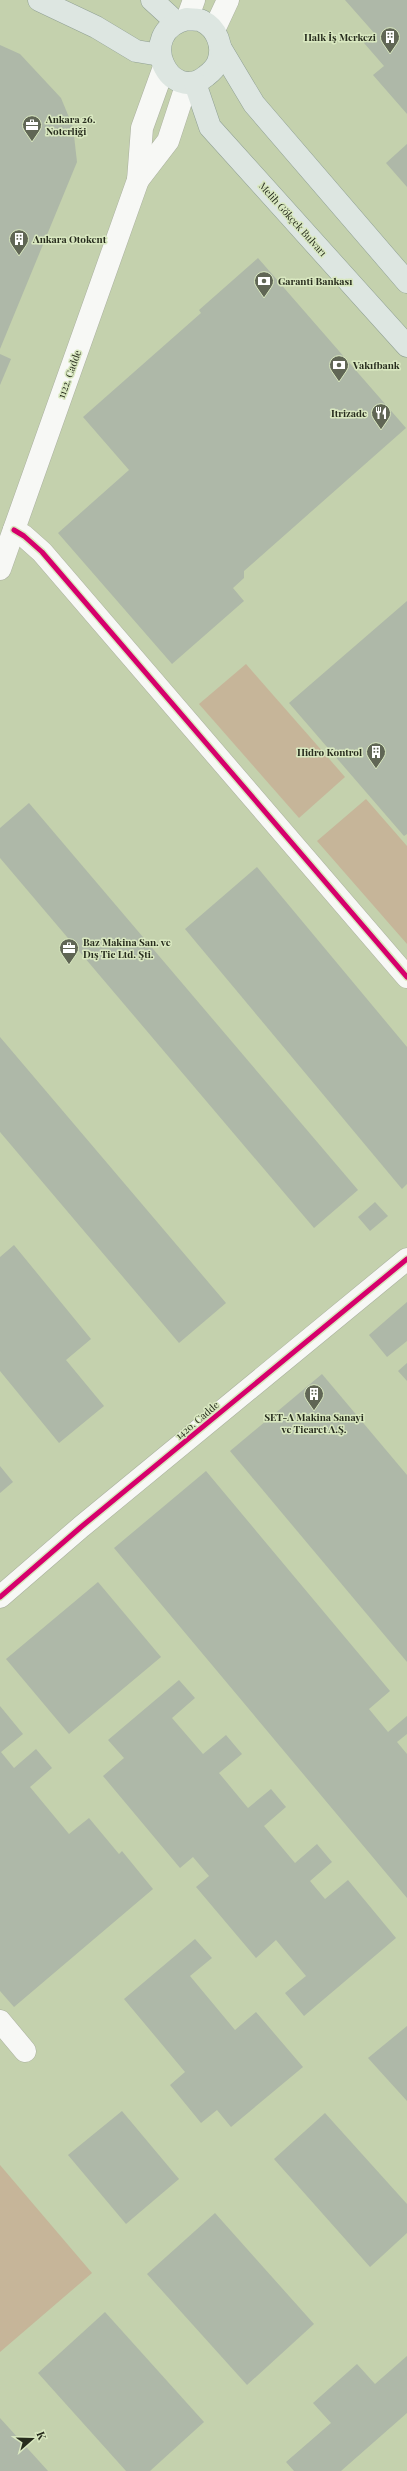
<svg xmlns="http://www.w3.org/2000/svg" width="407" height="2471" font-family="'Playfair Display',serif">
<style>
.built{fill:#c4d1ad}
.green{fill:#c6b599}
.building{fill:#aeb8a8}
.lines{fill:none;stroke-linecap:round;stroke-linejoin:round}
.street-casing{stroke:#aab09f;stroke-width:23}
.secondary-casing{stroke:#aab09f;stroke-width:23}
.primary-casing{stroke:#90a094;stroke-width:23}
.street{stroke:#f7f8f5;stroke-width:22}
.secondary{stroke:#f7f8f5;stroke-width:22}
.primary{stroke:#dde6e1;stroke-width:22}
.cycleway-casing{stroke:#d9e8c0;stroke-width:8}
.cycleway{stroke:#d6006c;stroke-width:5}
.labels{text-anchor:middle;stroke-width:3;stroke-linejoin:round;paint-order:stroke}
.poi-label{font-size:10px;font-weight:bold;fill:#272c1d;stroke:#d9e8c0;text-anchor:start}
.street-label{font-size:10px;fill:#272c1d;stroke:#d9e8c0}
</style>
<rect width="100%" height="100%" fill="#cad2bc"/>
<!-- built -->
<rect class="built" x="0" y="0" width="407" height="2471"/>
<!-- green -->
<g class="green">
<polygon points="246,664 345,777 299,818 199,704"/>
<polygon points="366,799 407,846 407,944 317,841"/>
<polygon points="0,2165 92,2273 0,2352"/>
</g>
<!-- building -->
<g class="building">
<polygon points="345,0 407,0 407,114 373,75 384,66 364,43 375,34"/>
<polygon points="0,45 20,54 61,98 73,127 77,162 0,349"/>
<polygon points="407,144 407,187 386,163"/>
<polygon points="258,258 406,428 244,571 244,578 233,588 244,601 172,664 58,533 129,470 83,417 201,313 199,310"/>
<polygon points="0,354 11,359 0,385"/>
<polygon points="407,601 407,834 404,836 289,703"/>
<polygon points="29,803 358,1190 314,1228 0,858 0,828"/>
<polygon points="257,867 407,1047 407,1184 402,1189 185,929"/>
<polygon points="0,1037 226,1303 179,1343 0,1132"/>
<polygon points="375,1202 388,1216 370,1231 358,1217"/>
<polygon points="14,1245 91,1339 66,1360 104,1406 59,1443 0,1371 0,1257"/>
<polygon points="407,1302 407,1341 387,1357 369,1335"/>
<polygon points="407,1363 407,1381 398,1371"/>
<polygon points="322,1374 407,1475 407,1662 230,1451"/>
<polygon points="0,1466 13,1482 0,1493"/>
<polygon points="206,1471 390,1691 369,1709 388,1732 407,1716 407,1734 397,1742 407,1754 407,1898 114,1548"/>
<polygon points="98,1582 161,1657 69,1734 6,1659"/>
<polygon points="179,1680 195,1698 172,1718 203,1754 226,1735 242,1754 219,1773 248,1808 271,1789 286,1807 264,1826 295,1863 317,1844 332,1862 310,1881 325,1899 348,1880 396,1938 304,2016 285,1993 306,1976 276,1940 256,1958 196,1887 209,1876 193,1857 180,1868 103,1776 124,1758 108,1740"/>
<polygon points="0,1706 23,1734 1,1752 14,1768 36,1749 52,1768 30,1787 69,1834 89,1818 119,1854 122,1851 153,1889 14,2007 0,1991"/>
<polygon points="195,1939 212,1958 190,1976 235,2030 256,2012 303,2067 231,2127 217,2110 201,2123 170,2085 185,2072 124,1999"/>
<polygon points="407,2026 407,2101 368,2058"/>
<polygon points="122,2111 179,2179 126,2224 68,2155"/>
<polygon points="325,2113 407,2204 407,2233 370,2267 274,2159"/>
<polygon points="215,2213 314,2324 247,2385 147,2274"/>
<polygon points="105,2312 204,2422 150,2471 126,2471 38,2373"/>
<polygon points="407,2356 407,2413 341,2471 294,2471 286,2462 331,2423 313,2403 357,2364 375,2384"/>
<polygon points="0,2418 48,2471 0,2471"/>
</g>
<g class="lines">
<defs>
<g id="street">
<polyline points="14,530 24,536 42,552 407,977"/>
<polyline points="0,1597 81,1527 407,1259"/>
<polyline points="0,2021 25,2051"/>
</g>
<g id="secondary">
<polyline points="187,19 194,0"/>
<polyline points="214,30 228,0"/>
<polyline points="138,180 168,141 187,83"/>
<polyline points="0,569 138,180 142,128 164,67"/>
</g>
<g id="primary">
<polyline points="39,0 96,27 136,51 160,55"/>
<polyline points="152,0 176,22"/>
<path d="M 187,19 C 191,20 198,19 202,21 C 217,28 224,47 218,62 C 216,67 210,73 206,76 C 170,106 134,32 187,19 Z"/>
<polyline points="221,49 254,104 407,282"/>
<polyline points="195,83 210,127 407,346"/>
</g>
</defs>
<!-- street casing -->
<use href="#street" class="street-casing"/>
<!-- secondary casing -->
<use href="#secondary" class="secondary-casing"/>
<!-- primary casing -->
<use href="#primary" class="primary-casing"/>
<!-- street -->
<use href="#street" class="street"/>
<!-- secondary -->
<use href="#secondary" class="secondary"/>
<!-- primary -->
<use href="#primary" class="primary"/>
<defs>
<g id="cycleway">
<polyline points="14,530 24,536 42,552 407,977"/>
<polyline points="0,1597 81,1527 407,1259"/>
</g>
</defs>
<!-- cycleway casing -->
<use href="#cycleway" class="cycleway-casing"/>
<!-- cycleway -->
<use href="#cycleway" class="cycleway"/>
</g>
<!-- icons -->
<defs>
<symbol id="building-pin" viewBox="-11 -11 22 30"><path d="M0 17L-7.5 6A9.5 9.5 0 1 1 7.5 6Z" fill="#606655" stroke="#d9e8c0"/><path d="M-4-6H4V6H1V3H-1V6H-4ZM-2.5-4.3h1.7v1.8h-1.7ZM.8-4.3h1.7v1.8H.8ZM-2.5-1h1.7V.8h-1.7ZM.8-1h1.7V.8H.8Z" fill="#fff"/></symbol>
<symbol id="office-pin" viewBox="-11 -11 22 30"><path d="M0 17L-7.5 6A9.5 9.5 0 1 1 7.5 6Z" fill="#606655" stroke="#d9e8c0"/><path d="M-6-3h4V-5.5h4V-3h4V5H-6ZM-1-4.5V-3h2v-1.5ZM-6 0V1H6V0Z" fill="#fff"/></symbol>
<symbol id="bank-pin" viewBox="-11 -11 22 30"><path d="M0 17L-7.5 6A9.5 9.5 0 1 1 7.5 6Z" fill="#606655" stroke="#d9e8c0"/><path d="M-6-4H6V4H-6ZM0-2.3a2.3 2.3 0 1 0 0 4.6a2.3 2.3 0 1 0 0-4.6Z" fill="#fff"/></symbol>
<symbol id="restaurant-pin" viewBox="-11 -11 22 30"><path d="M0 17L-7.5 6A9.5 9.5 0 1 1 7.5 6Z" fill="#606655" stroke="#d9e8c0"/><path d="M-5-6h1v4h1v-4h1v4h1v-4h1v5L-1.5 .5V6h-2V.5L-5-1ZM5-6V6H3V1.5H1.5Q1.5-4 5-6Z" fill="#fff"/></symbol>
</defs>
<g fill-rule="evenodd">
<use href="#building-pin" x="379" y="26" width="22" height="30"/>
<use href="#office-pin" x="21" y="114" width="22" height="30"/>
<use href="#building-pin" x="8" y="228" width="22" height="30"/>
<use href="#bank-pin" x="253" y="270" width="22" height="30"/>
<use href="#bank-pin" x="328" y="354" width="22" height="30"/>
<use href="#restaurant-pin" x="370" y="402" width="22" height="30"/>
<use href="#building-pin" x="365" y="741" width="22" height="30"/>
<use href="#office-pin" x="58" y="937" width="22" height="30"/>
<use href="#building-pin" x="303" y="1383" width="22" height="30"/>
</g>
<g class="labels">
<!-- poi labels -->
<g class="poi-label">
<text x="376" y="41" text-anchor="end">Halk İş Merkezi</text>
<text x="46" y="123">Ankara 26.<tspan x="46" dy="12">Noterliği</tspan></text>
<text x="33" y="243">Ankara Otokent</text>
<text x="278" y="285">Garanti Bankası</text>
<text x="353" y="369">Vakıfbank</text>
<text x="367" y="417" text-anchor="end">Itrizade</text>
<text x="362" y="756" text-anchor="end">Hidro Kontrol</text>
<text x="83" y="946">Baz Makina San. ve<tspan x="83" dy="12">Dış Tic Ltd. Şti.</tspan></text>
<text x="314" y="1421" text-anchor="middle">SET-A Makina Sanayi<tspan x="314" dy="12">ve Ticaret A.Ş.</tspan></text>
</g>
<!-- street labels -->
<g class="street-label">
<text transform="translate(293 219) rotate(48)" y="4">Melih Gökçek Bulvarı</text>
<text transform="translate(69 374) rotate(-70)" y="4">1122. Cadde</text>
<text transform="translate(197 1420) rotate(-40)" y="4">1420. Cadde</text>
</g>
</g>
<!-- north arrow -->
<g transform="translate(32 2439) rotate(70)" stroke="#d9e8c0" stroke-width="3" paint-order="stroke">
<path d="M0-3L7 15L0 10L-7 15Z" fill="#272c1d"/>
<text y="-6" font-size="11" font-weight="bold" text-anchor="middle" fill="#272c1d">K</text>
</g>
</svg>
